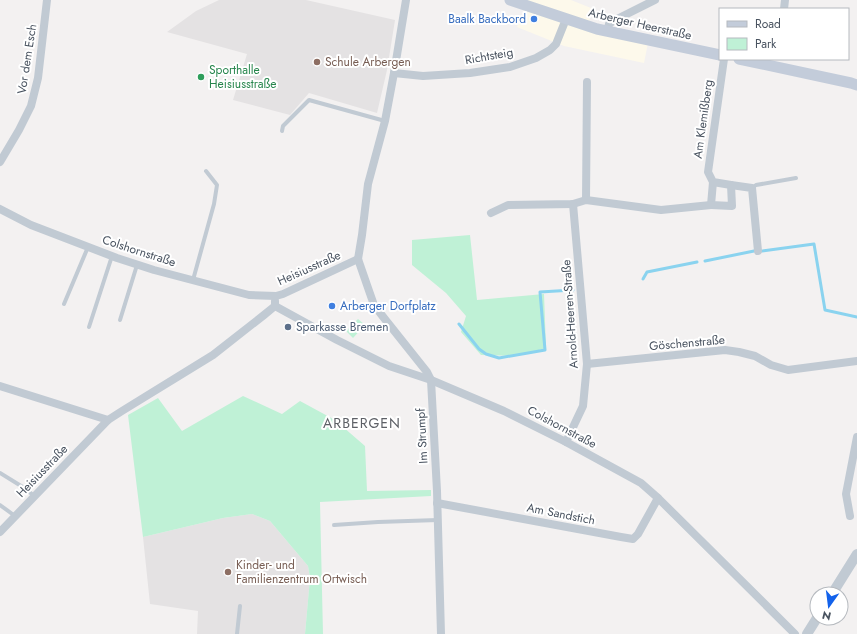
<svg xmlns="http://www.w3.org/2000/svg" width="857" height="634" font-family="Jost,sans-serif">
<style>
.commercial{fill:#fdf9eb}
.education{fill:#e4e2e3}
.green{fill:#bff1d6}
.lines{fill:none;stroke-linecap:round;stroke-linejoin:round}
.stream{stroke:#8ad3ef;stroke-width:3}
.service{stroke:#c1cad3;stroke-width:4}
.minor{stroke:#c1cad3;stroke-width:8}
.tertiary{stroke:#c1cad3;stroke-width:10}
.secondary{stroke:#c3ccda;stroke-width:11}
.shop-dot{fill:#3f7fe0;stroke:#fff;stroke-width:1.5}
.education-dot{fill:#8d6e63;stroke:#fff;stroke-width:1.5}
.leisure-dot{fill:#2e9e5b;stroke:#fff;stroke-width:1.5}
.service-dot{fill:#5c6f8a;stroke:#fff;stroke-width:1.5}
.labels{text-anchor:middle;stroke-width:4;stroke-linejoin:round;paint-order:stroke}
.shop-label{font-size:12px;fill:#366cbe;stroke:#fff;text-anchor:end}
.street-label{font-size:12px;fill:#48525f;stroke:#fff}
.education-label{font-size:12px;fill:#785e54;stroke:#fff;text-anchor:start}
.leisure-label{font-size:12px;fill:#27864d;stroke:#fff;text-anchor:start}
.service-label{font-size:12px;fill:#4e5e75;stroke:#fff;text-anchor:start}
.quarter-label{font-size:14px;letter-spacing:1px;fill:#5d6066;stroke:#fff}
</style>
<rect width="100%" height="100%" fill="#f3f1f1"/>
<!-- commercial -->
<polygon class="commercial" points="528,0 571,0 591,8 589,24 649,38 644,63 564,46 517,27"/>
<!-- education -->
<g class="education">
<polygon points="219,0 306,0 395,20 387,70 377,113 309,93 290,115 233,100 247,54 167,32 196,11"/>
<polygon points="252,514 270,521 308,566 310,578 305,634 197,634 198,611 150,604 143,537 223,518"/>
</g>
<!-- green -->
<g class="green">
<polygon points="470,235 477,300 544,294 546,348 517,356 481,355 461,332 466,316 446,293 412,265 412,240"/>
<polygon points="358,319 365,325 353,338 346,331"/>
<polygon points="243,396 282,414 300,401 335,420 365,446 367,491 431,490 431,496 320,502 323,634 305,634 310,578 308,566 270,521 252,514 223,518 143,537 128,415 158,398 182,431"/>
</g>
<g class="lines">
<!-- stream -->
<g class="stream">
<polyline points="762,251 814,244 825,310 857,317"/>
<polyline points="705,261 754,251"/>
<polyline points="643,279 647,272 697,262"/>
<polyline points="459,324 479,349 486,354 499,358 545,350 540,292 573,290"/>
</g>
<!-- service -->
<g class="service">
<polyline points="282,131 283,126 309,100 385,121"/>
<polyline points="752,188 756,185 796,178"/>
<polyline points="193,280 214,204 217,185 206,171"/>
<polyline points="64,304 88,247"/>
<polyline points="120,320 137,265"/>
<polyline points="89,327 112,256"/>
<polyline points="0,473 26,489 34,496"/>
<polyline points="0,505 15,516"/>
<polyline points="334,525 378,522 438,520"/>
<polyline points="237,634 240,606"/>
</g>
<!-- minor -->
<g class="minor">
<polyline points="406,0 394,73 385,121 368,184 362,235 358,259 367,285 374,305 384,318 427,372 431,380 437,491 441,634"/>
<polyline points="784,9 785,0"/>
<polyline points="607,32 609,24 613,21 655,0"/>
<polyline points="394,73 423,76 470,73 510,67 536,58 550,50 556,44 566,19"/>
<polyline points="0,162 19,130 31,106 38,78 47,0"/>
<polyline points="713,182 731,185 732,206 711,205 713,182 708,172 724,59"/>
<polyline points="731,185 752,188 758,251"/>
<polyline points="586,200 587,82"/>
<polyline points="0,209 31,225 117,258 154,270 249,295 276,296 283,294 358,259"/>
<polyline points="491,213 508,205 573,204 586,200 661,210 711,205"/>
<polyline points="275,306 337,340 389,366 431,380 504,411 566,442 641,483 658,498 795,634"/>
<polyline points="587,364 725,350 739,352 755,356 771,365 788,370 857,361"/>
<polyline points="0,386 108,420"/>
<polyline points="566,442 583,406 587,364 573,204"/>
<polyline points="437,503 621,537 633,539 638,534 658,498"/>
<polyline points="850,516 846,494 857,437"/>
<polyline points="0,532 108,420 122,411 213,355 264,315 275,306 275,301"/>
</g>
<!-- tertiary -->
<g class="tertiary">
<polyline points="832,594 857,554"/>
<polyline points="807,634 817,618"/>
</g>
<!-- secondary -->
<g class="secondary">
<polyline points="510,0 597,29 720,55"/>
<polyline points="739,59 851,83 857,85"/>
</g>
</g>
<!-- markers -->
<g class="shop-dot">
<circle cx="534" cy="19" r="4"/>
<circle cx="332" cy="306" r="4"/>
</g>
<g class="education-dot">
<circle cx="317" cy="62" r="4"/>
<circle cx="228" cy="572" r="4"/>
</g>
<circle class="leisure-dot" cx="201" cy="77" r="4"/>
<circle class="service-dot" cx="288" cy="327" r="4"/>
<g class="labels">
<!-- shop labels -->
<g class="shop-label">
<text x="526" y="23">Baalk Backbord</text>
<text x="340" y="310" text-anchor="start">Arberger Dorfplatz</text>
</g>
<!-- street labels -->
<g class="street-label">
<text transform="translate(640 24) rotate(13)" y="4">Arberger Heerstraße</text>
<text transform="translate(489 56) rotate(-10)" y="4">Richtsteig</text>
<text transform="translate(27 59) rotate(-81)" y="4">Vor dem Esch</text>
<text transform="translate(703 119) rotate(-82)" y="4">Am Klemißberg</text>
<text transform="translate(139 251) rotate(18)" y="4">Colshornstraße</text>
<text transform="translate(309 268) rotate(-24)" y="4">Heisiusstraße</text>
<text transform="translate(570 314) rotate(-94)" y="4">Arnold-Heeren-Straße</text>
<text transform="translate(687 343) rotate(-5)" y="4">Göschenstraße</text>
<text transform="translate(562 427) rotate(28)" y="4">Colshornstraße</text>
<text transform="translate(422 436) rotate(-93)" y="4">Im Strumpf</text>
<text transform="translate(42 471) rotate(-46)" y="4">Heisiusstraße</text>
<text transform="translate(561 514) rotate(11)" y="4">Am Sandstich</text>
</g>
<!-- education labels -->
<g class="education-label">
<text x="325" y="66">Schule Arbergen</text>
<text x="236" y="569">Kinder- und<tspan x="236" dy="14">Familienzentrum Ortwisch</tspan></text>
</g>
<!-- leisure labels -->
<g class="leisure-label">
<text x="209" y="74">Sporthalle<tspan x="209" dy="14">Heisiusstraße</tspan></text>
</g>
<!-- service labels -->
<g class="service-label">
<text x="296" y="331">Sparkasse Bremen</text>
</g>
<!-- quarter labels -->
<g class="quarter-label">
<text x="362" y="428">ARBERGEN</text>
</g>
</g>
<!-- legend -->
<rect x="719" y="8" width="130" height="52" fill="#ffffff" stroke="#b6babf"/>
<rect x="727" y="21" width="20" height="6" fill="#c3ccda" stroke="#b6babf"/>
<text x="755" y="28" font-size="12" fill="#48525f">Road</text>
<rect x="727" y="38" width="20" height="12" fill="#bff1d6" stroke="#b6babf"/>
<text x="755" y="48" font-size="12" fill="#48525f">Park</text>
<!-- north arrow -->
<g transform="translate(829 606) rotate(194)"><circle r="19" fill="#ffffff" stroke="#b6babf"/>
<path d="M0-3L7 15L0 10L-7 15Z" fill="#1362eb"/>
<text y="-6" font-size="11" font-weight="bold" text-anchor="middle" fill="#48525f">N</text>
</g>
</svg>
